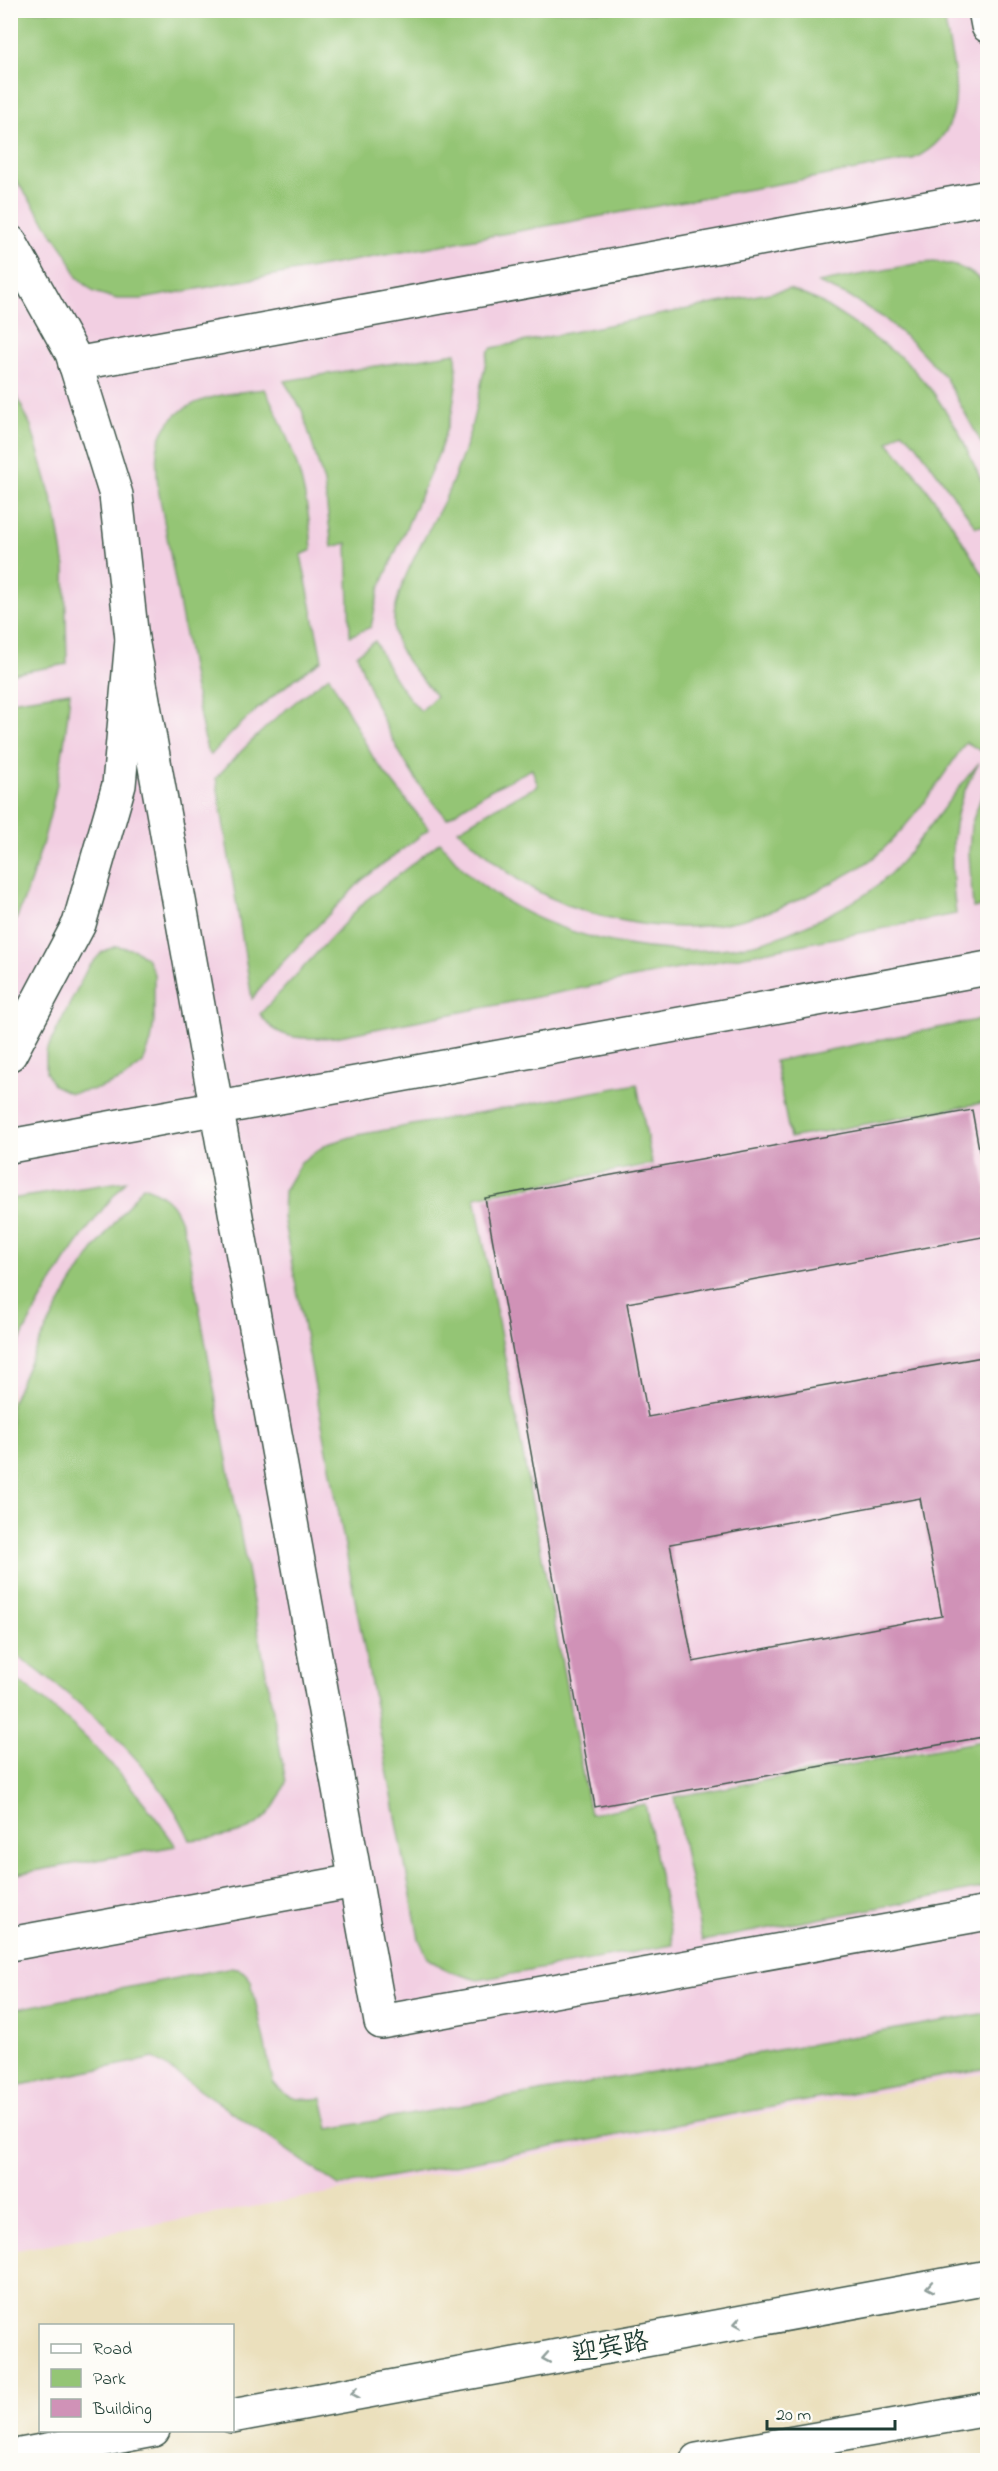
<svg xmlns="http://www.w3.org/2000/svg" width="998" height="2471" font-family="'Indie Flower','LXGW WenKai TC',sans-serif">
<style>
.built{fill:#f2cfe2}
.green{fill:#94c575;stroke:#5a8154;stroke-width:1.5}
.building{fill:#d092b7;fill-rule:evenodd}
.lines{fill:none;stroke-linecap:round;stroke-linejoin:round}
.minor-casing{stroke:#3e5549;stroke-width:36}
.major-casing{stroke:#3e5549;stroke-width:36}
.minor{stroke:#fff;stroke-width:33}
.major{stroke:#fff;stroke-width:33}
.oneway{stroke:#8f9e9a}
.labels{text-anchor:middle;stroke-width:4.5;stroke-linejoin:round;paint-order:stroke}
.street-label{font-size:26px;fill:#1f3d34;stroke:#fdfcf7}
</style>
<rect width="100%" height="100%" fill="#fdfcf7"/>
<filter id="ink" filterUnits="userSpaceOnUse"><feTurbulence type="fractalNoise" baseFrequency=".0167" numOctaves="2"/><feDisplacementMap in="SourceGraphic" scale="12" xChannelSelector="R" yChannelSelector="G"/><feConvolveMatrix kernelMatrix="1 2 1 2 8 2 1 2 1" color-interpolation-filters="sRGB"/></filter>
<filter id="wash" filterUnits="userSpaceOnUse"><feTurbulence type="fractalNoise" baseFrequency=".008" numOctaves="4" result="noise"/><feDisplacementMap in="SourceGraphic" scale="24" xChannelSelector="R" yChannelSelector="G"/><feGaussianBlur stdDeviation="1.35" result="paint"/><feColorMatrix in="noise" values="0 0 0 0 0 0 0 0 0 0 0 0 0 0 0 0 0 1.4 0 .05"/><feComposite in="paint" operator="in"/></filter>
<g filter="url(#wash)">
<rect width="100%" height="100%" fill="#ebe0bd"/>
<!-- built -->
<polygon class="built" points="11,11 987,11 987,2073 11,2251"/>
<!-- green -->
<g class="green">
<path d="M 10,11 L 943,11 C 952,67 978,130 911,160 L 142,299 L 117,299 L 94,292 L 77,277 L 66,253 L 11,173 Z"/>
<path d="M 936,262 C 957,265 973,270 987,287 L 987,453 L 945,377 L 915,345 L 884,318 L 848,296 L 818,283 L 920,263 Z"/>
<path d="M 789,289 L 819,301 L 856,325 L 906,361 L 933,392 L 958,430 L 987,493 L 987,525 L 976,527 L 916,444 L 902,431 L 888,442 L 915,473 L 950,521 L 987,581 L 988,733 L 981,751 L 966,742 C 940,781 914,821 879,853 C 867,865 848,874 833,882 C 794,904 750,922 705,926 C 649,931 582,916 533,889 C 505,873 483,851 458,830 L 496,807 L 538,786 L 532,769 L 490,790 L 447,818 C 437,806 425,794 417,781 C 392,743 371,697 357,654 L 375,641 C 387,668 400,690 421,711 L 436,696 C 422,678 401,660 395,636 C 386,597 427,536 444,501 C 451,486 457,470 463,454 C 475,420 480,387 488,352 L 492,348 Z"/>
<polygon points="456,353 457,379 452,412 439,453 379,590 371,627 350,636 347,543 332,547 324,483 302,410 284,381"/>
<polygon points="10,382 31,426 57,518 65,568 67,664 11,674"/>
<path d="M 265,389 C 293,445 308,487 312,550 L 301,555 L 322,660 C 281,687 244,718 211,755 L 207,750 L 201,722 L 158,488 C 157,474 155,460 158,446 C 169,397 225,394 265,389 Z"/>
<path d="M 329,676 L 374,759 L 429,829 L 361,881 L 276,969 L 252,999 L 216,778 C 251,739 287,706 329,676 Z"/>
<path d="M 70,692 C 63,775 44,855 11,932 L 11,701 Z"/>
<path d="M 979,763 C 973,774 966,786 962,797 C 949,834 951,875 956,914 L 335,1037 C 307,1039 277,1042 260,1014 L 365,901 L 440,842 C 451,854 461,869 474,879 C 548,938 657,962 749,945 C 773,941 796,930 818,920 C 837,910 860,900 877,886 C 917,851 944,803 979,763 Z"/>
<polygon points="987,781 987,905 973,908 969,853 971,825"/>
<polygon points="116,946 136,950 148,960 154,974 154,1020 151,1042 143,1063 123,1079 97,1089 70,1093 53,1085 46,1072 46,1052 87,969 102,952"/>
<polygon points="987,1018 987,1102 790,1138 775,1061"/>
<polygon points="637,1084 652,1164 475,1197 590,1814 645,1804 673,1945 478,1980 448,1971 428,1958 419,1939 283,1217 284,1191 301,1162 327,1144 358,1135"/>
<path d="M 126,1181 C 80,1234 40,1295 11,1360 L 11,1199 Z"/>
<path d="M 143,1186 C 171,1196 177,1208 186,1236 L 286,1782 C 268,1832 239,1836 190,1840 C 158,1765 76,1697 11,1651 L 11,1404 L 35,1350 L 70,1286 L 92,1252 Z"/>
<path d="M 11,1676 C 76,1720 131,1781 176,1846 L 11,1875 Z"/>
<polygon points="987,1740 987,1887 702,1941 674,1797"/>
<path d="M 228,1968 C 240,1968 245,1971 251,1981 L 273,2082 C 288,2101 299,2101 322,2098 L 329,2129 L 987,2013 L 987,2068 L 339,2186 L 154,2058 L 11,2087 L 11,2010 Z"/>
</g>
<g id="blocks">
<!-- building -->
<path class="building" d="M 972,1110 L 988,1199 L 988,1236 L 627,1303 L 648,1417 L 988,1356 L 988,1736 L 595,1807 L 485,1198 ZM 920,1498 L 942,1616 L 693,1662 L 670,1544 Z"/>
</g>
</g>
<g filter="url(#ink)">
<use href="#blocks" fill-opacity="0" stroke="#3e5549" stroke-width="1.5"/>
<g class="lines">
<defs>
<g id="minor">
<polyline points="985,10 988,26"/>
<polyline points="10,242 72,353 116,495 132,639 119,785 79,924 10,1054"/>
<polyline points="75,364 988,197"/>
<polyline points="132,639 381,2022 988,1913"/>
<polyline points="10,1146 988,968"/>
<polyline points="10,1944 355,1881"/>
</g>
<g id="major">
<polyline points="232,2416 988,2277"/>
<polyline points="10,2457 153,2430"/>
<polyline points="697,2460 988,2409"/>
</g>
</defs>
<!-- minor casing -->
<use href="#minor" class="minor-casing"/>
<!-- major casing -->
<use href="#major" class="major-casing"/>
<!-- minor -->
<use href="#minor" class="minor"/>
<!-- major -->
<use href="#major" class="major"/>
</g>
<!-- one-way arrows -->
<defs><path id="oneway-chevron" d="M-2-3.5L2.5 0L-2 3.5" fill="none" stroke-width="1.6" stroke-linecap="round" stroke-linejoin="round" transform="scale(1.5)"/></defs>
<g class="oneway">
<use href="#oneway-chevron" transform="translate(930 2287) rotate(170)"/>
<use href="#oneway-chevron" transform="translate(738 2323) rotate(170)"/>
<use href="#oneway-chevron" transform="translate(546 2358) rotate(170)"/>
<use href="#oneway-chevron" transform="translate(355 2393) rotate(170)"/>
</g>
</g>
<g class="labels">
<!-- street labels -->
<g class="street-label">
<text transform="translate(610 2346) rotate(-10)" y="9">迎宾路</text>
</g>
</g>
<!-- margin -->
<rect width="998" height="2471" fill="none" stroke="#fdfcf7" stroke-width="36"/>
<!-- legend -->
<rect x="39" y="2324" width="195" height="108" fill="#fdfcf7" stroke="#a4b0a9" stroke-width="1.5"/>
<rect x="51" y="2344" width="30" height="9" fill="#ffffff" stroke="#a4b0a9" stroke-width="1.5"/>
<text x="93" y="2354" font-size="18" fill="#1f3d34">Road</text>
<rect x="51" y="2369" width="30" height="18" fill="#94c575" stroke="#a4b0a9" stroke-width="1.5"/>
<text x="93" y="2384" font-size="18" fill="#1f3d34">Park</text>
<rect x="51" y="2399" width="30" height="18" fill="#d092b7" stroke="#a4b0a9" stroke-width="1.5"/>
<text x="93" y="2414" font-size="18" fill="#1f3d34">Building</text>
<!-- scale -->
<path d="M767 2420v9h128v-9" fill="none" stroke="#1f3d34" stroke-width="3"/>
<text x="776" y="2420" font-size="18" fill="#1f3d34" stroke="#fdfcf7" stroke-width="4.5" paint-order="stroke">20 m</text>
</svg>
